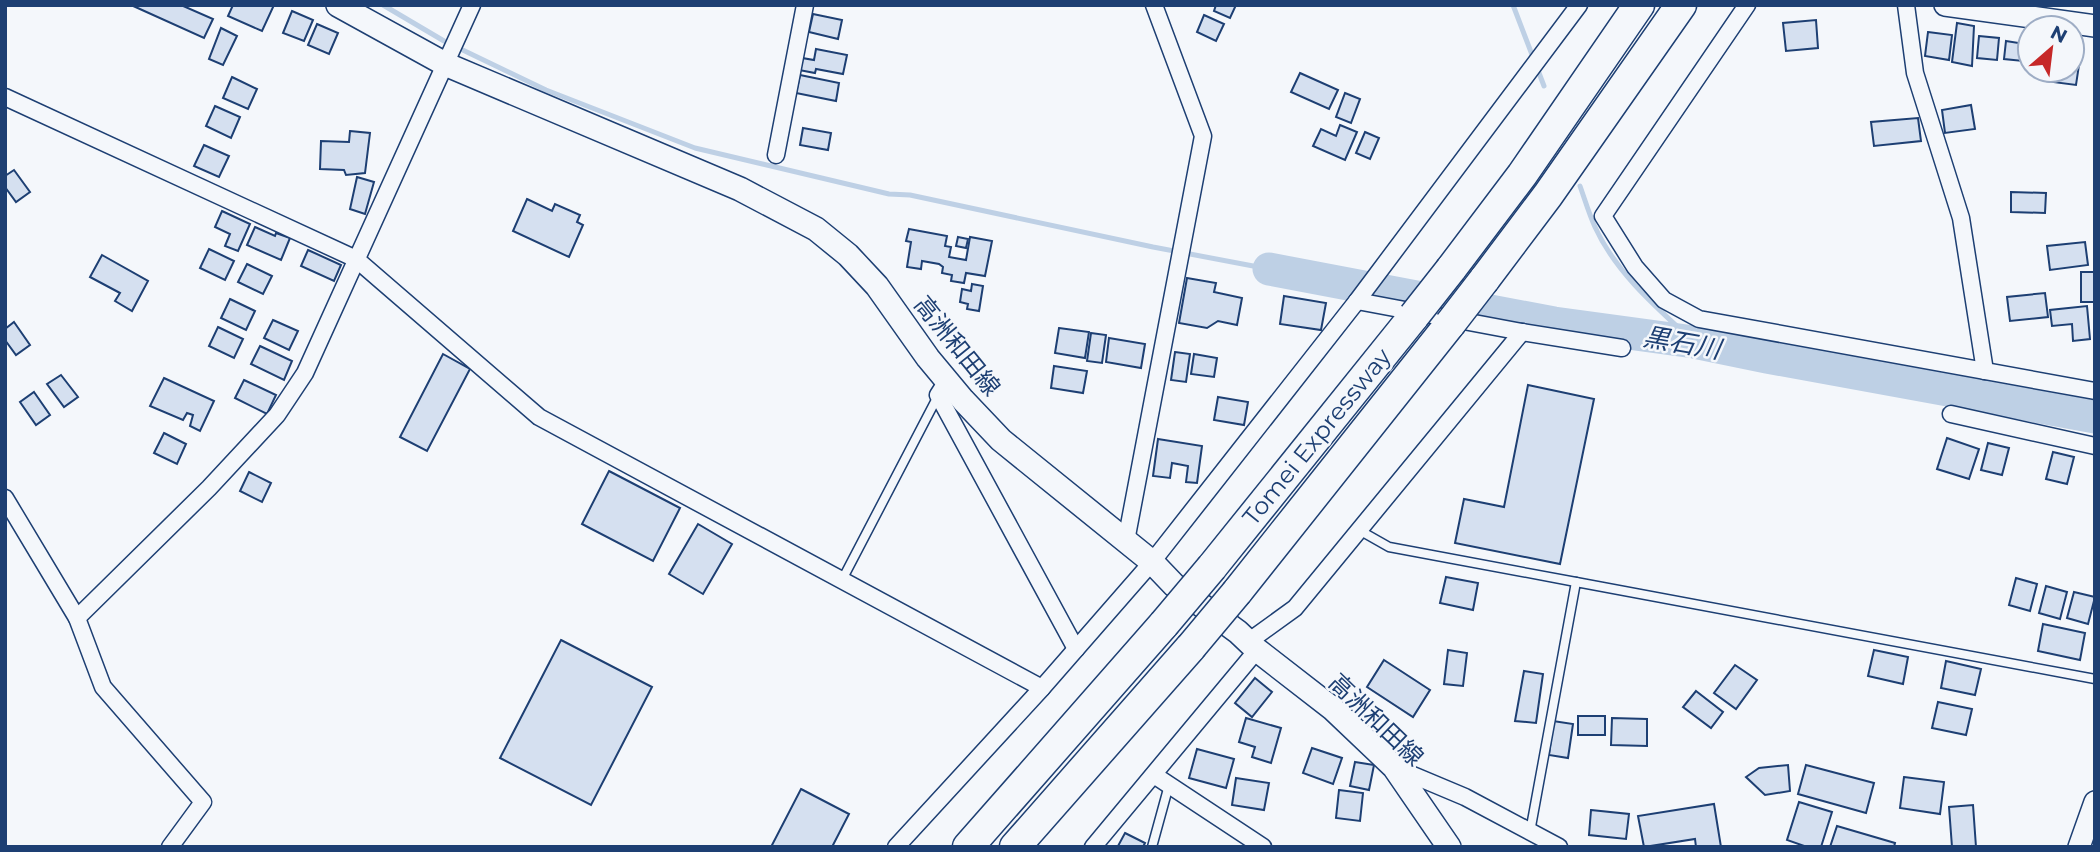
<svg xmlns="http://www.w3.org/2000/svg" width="2100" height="852" font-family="Montserrat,'Noto Sans JP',sans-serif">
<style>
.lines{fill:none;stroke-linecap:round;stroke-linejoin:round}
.stream{stroke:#bed0e5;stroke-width:5}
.river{stroke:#bed0e5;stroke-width:33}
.building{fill:#d5e0f0;stroke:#1d3f73;stroke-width:2}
.service-casing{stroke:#1d3f73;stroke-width:11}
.minor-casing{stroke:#1d3f73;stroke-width:19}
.tertiary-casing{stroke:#1d3f73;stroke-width:24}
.secondary-casing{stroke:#1d3f73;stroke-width:26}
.motorway-casing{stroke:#1d3f73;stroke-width:33}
.service{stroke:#f4f7fb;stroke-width:8}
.minor{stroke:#f4f7fb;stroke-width:16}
.tertiary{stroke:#f4f7fb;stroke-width:21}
.secondary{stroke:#f4f7fb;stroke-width:23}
.motorway{stroke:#f4f7fb;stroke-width:30}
.motorway-bridge-casing{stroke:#1d3f73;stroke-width:33;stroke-linecap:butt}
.motorway-bridge{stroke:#f4f7fb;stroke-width:30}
.labels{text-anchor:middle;stroke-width:5;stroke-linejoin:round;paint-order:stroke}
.street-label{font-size:24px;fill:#1d3f73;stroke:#f4f7fb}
.water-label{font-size:26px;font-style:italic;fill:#1d3f73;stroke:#f4f7fb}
</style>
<rect width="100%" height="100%" fill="#f4f7fb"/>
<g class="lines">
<!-- stream -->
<g class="stream">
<polyline points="383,5 444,41 546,90 695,148 889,194 910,195 1153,247 1269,269"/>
<polyline points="1513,5 1544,86"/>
<path d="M 1580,186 C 1585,200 1589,214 1595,227 C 1616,273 1657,308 1694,342"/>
</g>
<!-- river -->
<polyline class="river" points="1269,269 1554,323 1694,342 1767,357 2095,417"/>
</g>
<!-- building -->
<g class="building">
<polygon points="131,5 181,5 213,19 204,38"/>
<polygon points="233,5 274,5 262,31 228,16"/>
<polygon points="1216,5 1236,5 1230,18 1214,11"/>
<polygon points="292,11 313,20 304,41 283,33"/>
<polygon points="813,14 842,20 838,39 809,32"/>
<polygon points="1204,15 1224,24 1216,41 1197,32"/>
<polygon points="1816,20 1818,48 1786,51 1783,23"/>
<polygon points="1957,23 1974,26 1972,66 1952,62"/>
<polygon points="317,24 338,33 329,54 308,45"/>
<polygon points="221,28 237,36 223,65 209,59"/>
<polygon points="1928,32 1952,35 1949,60 1925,56"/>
<polygon points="1979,36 1999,38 1997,60 1977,58"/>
<polygon points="2006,41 2025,44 2023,61 2004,59"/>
<polygon points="2072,44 2082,45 2076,85 2045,81 2047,70 2072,70"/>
<polygon points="816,49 847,55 843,74 816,69 815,73 799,70 802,58 814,60"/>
<polygon points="1300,73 1338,90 1329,109 1291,92"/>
<polygon points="800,75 839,83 836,101 796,93"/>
<polygon points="232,77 257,89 248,109 223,98"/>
<polygon points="1345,93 1360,99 1351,123 1336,117"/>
<polygon points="1971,105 1975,129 1945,133 1942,110"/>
<polygon points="215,106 240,117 231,138 206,126"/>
<polygon points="1918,118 1921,141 1874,146 1871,122"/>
<polygon points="1340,125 1357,132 1345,160 1313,146 1321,129 1336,136"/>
<polygon points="803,128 831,133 828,150 800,145"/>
<polygon points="350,131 370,133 365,173 346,175 344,170 320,169 321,141 349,142"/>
<polygon points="1365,132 1379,138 1370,159 1356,153"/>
<polygon points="204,145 229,156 219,177 194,166"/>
<polygon points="14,170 30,192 16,202 5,187 5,176"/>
<polygon points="357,177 374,182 365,214 350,209"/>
<polygon points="2011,192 2046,193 2045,213 2011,212"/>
<polygon points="527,199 552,211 555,204 580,215 577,222 583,225 569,257 513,231"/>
<polygon points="222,211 250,224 238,251 225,246 230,234 215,227"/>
<polygon points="255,227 275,236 276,233 290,238 281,260 247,245"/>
<polygon points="909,229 947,236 945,246 951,247 949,257 966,260 970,237 992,241 985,276 966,273 964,283 951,281 952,275 942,273 943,267 939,264 922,261 921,269 907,267 911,242 906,241"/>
<polygon points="958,237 968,239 966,248 956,246"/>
<polygon points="2085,242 2088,265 2050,270 2047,246"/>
<polygon points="209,249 234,261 225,280 200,268"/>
<polygon points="308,250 341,265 334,281 301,266"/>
<polygon points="102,255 148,281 132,311 115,301 120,293 90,277"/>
<polygon points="247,264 272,276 263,294 238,282"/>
<rect x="2081" y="272" width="14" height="30"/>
<polygon points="1187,278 1216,283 1214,292 1242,298 1237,325 1218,321 1207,328 1179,323"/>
<polygon points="972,284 983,286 979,311 967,309 968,304 960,302 962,289 971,291"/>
<polygon points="2045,293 2048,317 2010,321 2007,297"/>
<polygon points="1284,296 1326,303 1321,330 1280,324"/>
<polygon points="230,299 255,311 246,330 221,318"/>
<polygon points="2087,306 2090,339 2073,341 2072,324 2052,326 2050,310"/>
<polygon points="273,320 298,331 289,350 264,338"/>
<polygon points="14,322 30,345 16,355 5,340 5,329"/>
<polygon points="218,327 243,339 234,358 209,346"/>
<polygon points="1059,328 1089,332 1085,358 1055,353"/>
<polygon points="1091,333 1106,335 1102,363 1087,361"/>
<polygon points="1109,338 1145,344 1141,368 1106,362"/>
<polygon points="260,346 292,361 284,380 251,364"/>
<polygon points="1175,352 1190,354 1186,382 1171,380"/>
<polygon points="443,354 470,369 427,451 400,437"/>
<polygon points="1194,354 1217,358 1214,377 1191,374"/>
<polygon points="1054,366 1087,371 1083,393 1051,388"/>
<polygon points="61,375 78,397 64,407 47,384"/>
<polygon points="164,378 214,401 200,431 190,426 193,415 187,413 183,420 150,406"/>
<polygon points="244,380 276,395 267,414 235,398"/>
<polygon points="1528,385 1594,399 1560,564 1455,543 1464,499 1504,507"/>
<polygon points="34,392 50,415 36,425 20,402"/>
<polygon points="1218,397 1248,402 1244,425 1214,420"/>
<polygon points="164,433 186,444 177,464 154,453"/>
<polygon points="1947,438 1979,449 1969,479 1937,469"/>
<polygon points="1158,439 1202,446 1197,483 1186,482 1188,466 1172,463 1170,478 1153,476"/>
<polygon points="1988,443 2009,448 2002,475 1981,470"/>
<polygon points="2053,452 2074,457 2067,484 2046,479"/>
<polygon points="609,471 680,508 653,561 582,524"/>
<polygon points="249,472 271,483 262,502 240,491"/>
<polygon points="698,524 732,544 703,594 669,574"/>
<polygon points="1446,577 1478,583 1473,610 1440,603"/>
<polygon points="2016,578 2037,584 2030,611 2009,605"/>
<polygon points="2046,586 2067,592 2060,619 2039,613"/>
<polygon points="2074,592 2095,597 2088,624 2067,618"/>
<polygon points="2043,624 2085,633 2080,660 2038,651"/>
<polygon points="561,640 652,687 591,805 500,758"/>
<polygon points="1448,650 1467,653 1463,686 1444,684"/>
<polygon points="1874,650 1908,657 1903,684 1868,676"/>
<polygon points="1384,660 1430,690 1413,717 1367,687"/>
<polygon points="1946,661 1981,669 1975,695 1941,688"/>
<polygon points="1735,665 1757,680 1736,709 1714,693"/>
<polygon points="1524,671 1543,674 1536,723 1515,721"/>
<polygon points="1255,678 1272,692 1252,717 1235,703"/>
<polygon points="1696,691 1723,712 1711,728 1683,707"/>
<polygon points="1938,702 1972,709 1966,735 1932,728"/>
<rect x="1578" y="716" width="27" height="19"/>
<polygon points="1246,718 1281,728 1271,763 1252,757 1255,747 1239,742"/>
<polygon points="1612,718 1647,719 1647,746 1611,745"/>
<polygon points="1553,721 1573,724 1568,758 1549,755"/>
<polygon points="1312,748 1342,758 1333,784 1303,773"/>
<polygon points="1197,749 1234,759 1226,788 1189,778"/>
<polygon points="1355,762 1374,765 1369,790 1350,786"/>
<polygon points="1788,765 1790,791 1765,795 1746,777 1759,768"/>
<polygon points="1806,765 1874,783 1866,813 1798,794"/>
<polygon points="1904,777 1944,782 1940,814 1900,808"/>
<polygon points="1236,778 1269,783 1264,810 1232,805"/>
<polygon points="801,789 849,814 832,847 771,847"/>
<polygon points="1339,790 1363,793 1360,821 1336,818"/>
<polygon points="1799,802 1832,812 1821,847 1807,847 1787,840"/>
<polygon points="1714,804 1721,847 1696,847 1695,839 1644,847 1638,816"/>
<polygon points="1973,805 1976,847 1952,847 1949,807"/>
<polygon points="1591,810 1629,814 1626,839 1589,835"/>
<polygon points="1837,826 1895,843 1894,847 1830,847"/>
<polygon points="1125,833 1145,843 1143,847 1118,846"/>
</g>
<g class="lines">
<defs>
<g id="service">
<polyline points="1359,530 1389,547 1576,582"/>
<polyline points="842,580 938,396"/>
<polyline points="1530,832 1576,582 2095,679"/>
<polyline points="1152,847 1169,785"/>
</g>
<g id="minor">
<polyline points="1747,5 1603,216 1635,267 1664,300 1699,319 2095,391"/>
<polyline points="1906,5 1915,73 1961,218 1985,371"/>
<polyline points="5,97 356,259 539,417 1042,688"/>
<polyline points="776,155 805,5"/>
<polyline points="1357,301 1522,332 1622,348"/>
<polyline points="947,381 938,395 1076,649"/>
<polyline points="1951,414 2095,446"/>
<polyline points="5,498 77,618 103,687 203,802 170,847"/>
<polyline points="1126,541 1203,136 1154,5"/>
<polyline points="77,618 209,488 277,415 305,373 472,5"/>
<polyline points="1248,642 1295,608 1522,332"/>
<polyline points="1396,768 1465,797 1559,847"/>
<polyline points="1154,775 1263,847"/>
<polyline points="896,847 1042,688 1152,562 1357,301 1579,5"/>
<polyline points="1093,847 1257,650"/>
</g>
<g id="tertiary">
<polyline points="1945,5 2095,26"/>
<polyline points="2079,847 2095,802"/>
</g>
<polyline id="secondary" points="338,5 445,64 740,189 816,229 848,255 877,286 928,358 963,400 1001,440 1152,562 1174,585 1238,632 1257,650 1333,709 1394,767 1449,847"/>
<g id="motorway">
<polyline points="1451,269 1522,175 1639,5"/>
<polyline points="1484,280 1548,195 1681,5"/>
<polyline points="1212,567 1414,316"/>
<polyline points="1237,592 1450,324"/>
<polyline points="968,847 1164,624"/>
<polyline points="1015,847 1191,647"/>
</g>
</defs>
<!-- service casing -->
<use href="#service" class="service-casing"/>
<!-- minor casing -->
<use href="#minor" class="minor-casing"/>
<!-- tertiary casing -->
<use href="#tertiary" class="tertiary-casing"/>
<!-- secondary casing -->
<use href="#secondary" class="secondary-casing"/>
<!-- motorway casing -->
<use href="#motorway" class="motorway-casing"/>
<!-- service -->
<use href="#service" class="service"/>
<!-- minor -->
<use href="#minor" class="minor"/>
<!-- tertiary -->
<use href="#tertiary" class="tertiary"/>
<!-- secondary -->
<use href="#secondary" class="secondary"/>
<!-- motorway -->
<use href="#motorway" class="motorway"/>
<defs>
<g id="motorway-bridge">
<polyline points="1414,316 1451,269"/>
<polyline points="1450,324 1484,280"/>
<polyline points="1164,624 1212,567"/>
<polyline points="1191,647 1237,592"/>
</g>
</defs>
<!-- motorway-bridge casing -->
<use href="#motorway-bridge" class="motorway-bridge-casing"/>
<!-- motorway-bridge -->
<use href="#motorway-bridge" class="motorway-bridge"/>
</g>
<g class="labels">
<!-- street labels -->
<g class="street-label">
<text transform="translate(957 346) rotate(51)" y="8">高洲和田線</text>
<text transform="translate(1317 437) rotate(-51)" y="8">Tomei Expressway</text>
<text transform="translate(1376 720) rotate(44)" y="8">高洲和田線</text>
</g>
<!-- water labels -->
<g class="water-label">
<text transform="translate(1682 343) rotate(10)" y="9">黒石川</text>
</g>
</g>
<!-- border -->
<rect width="2100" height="852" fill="none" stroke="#1d3f73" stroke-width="14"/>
<!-- north arrow -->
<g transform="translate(2051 49) rotate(28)"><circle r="33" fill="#f4f7fb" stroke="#9eadc5" stroke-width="2"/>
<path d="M0-5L12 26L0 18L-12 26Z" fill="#c62828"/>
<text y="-10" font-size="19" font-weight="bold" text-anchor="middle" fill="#1d3f73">N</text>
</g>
</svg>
